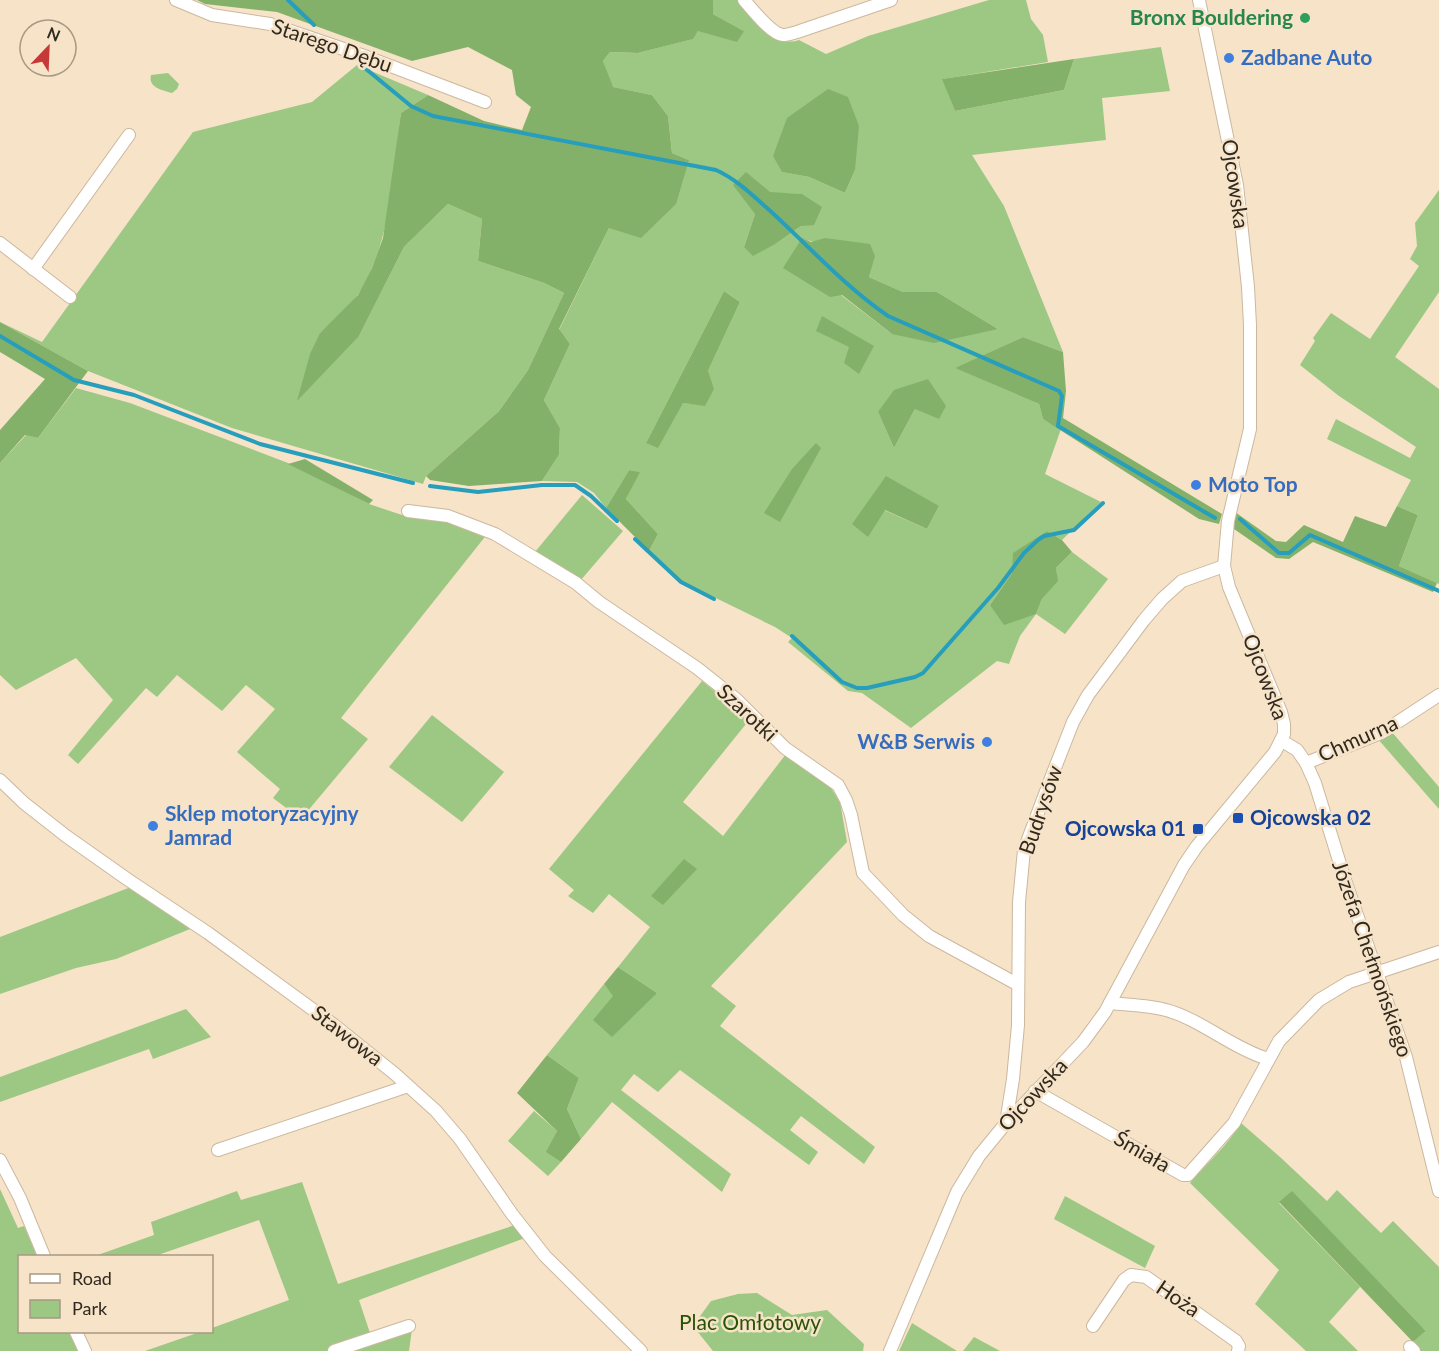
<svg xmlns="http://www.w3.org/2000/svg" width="1439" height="1351" font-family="Lato,sans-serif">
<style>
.green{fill:#9cc883;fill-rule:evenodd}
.forest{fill:#84b16a}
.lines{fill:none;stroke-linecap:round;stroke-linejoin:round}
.stream{stroke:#269ebc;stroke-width:4}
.minor-casing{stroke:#cbb89e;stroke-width:14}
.minor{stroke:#fff;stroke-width:12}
.leisure-dot{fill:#2e9e5b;stroke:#f6e3c8;stroke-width:2}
.shop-dot{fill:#3f7fe0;stroke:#f6e3c8;stroke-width:2}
.transit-dot{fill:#1a4fb4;stroke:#f6e3c8;stroke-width:2}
.labels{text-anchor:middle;stroke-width:5;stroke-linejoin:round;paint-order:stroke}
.leisure-label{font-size:21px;font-weight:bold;fill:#27864d;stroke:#f6e3c8;text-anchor:end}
.street-label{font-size:21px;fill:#30291f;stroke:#f6e3c8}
.shop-label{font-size:21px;font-weight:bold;fill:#366cbe;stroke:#f6e3c8;text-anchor:start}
.transit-label{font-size:21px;font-weight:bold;fill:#164399;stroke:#f6e3c8;text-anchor:start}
.park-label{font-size:21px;fill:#295204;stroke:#f6e3c8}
</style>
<rect width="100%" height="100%" fill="#f6e3c8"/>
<!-- green -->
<g class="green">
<path d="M 713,0 L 737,0 C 749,17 775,49 799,40 L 826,54 L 868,36 L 989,0 L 1026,0 L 1031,19 L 1043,35 L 1048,62 L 943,79 L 955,111 L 1064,90 L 1074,59 L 1161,47 L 1170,91 L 1102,98 L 1106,140 L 972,155 L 1004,206 L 1063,352 L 1023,337 L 956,368 L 1039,404 L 1043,419 L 1061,429 L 1045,474 L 1101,502 L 1062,540 L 1047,531 L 1014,553 L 1012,573 L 990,605 L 1036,614 L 1042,599 L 1057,581 L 1056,568 L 1072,552 L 1108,579 L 1065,634 L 1036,614 L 1020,636 L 1009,664 L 997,661 L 911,728 L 862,693 L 848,691 L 788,642 L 792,638 L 775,627 L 683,582 L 649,551 L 658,534 L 626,499 L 639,472 L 629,470 L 606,508 L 594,493 L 577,482 L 542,481 L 559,455 L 560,428 L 544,400 L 570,344 L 559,330 L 609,228 L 689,160 L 672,153 L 668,116 L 652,95 L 612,87 L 603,61 L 610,52 L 638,53 L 692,39 L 698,31 L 744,31 L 713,14 ZM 855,170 L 845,193 L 809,177 L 783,172 ZM 770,193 L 802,194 L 801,226 L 777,243 L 744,247 L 755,214 ZM 802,239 L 874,256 L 869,277 L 903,292 L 937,292 L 998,329 L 892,334 L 841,295 ZM 724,291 L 740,302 L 708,371 L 705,405 L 683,403 L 646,443 ZM 946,406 L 915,409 L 894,448 L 878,412 ZM 939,506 L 927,529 L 884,510 Z"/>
<path d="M 357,65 L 428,95 L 401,113 C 393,173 392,240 359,293 C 350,308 333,321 320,333 L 359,336 L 404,247 L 448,204 L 482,219 L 478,261 L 544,283 L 564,293 L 528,370 L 499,411 L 426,476 L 423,484 L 232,428 L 88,371 L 0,322 L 42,342 L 193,132 L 312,102 Z"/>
<path d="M 168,73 L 179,84 L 177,89 L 172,93 C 161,90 148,87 151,75 Z"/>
<polygon points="1439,190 1439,292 1395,357 1439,389 1439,584 1399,566 1418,515 1397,506 1411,480 1327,439 1336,419 1410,458 1416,447 1339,396 1300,365 1315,341 1313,338 1331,313 1370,339 1419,266 1410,259 1417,246 1415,223"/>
<polygon points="76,388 130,403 288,463 369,504 402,515 427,517 488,533 341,718 368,739 301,819 273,798 280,789 237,752 275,709 246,685 222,711 177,675 157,697 146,688 78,764 68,755 113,700 76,658 16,690 0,675 0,463 26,435 38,438"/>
<polygon points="582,495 623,531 580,581 535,552"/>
<polygon points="702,681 750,719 683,802 723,836 786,754 829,785 840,802 847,842 711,986 736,1006 720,1026 875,1147 864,1164 801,1116 790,1130 818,1152 809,1165 680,1070 658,1092 634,1074 621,1090 731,1174 722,1192 612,1102 581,1139 567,1109 579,1078 547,1055 604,984 613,995 657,993 618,967 650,927 609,894 593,913 568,896 574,890 549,869"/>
<polygon points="432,715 504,772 462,822 389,767"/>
<polygon points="1391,731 1439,787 1439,809 1377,738"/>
<polygon points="131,887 195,927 116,959 76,968 0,994 0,937"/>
<polygon points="186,1009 211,1037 153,1059 149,1049 0,1102 0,1077"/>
<polygon points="534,1111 557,1131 547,1152 561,1162 548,1176 508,1141"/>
<path d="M 1241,1123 L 1280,1157 L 1327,1201 L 1337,1190 L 1381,1233 L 1393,1221 L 1439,1267 L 1439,1351 L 1421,1351 L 1413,1342 L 1426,1331 L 1292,1192 L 1279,1203 L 1360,1287 L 1329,1322 L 1358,1351 L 1306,1351 L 1255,1304 L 1279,1270 L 1190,1183 C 1207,1163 1228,1145 1241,1123 Z"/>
<polygon points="302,1182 338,1284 515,1225 525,1238 359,1300 370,1333 412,1329 409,1351 145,1351 200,1332 212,1332 212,1328 289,1300 259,1220 155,1256 95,1256 154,1235 151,1222 237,1191 241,1200"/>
<polygon points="0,1189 18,1228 24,1226 37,1256 20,1256 20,1332 70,1332 78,1351 0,1351"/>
<polygon points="1065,1196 1155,1246 1145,1268 1054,1219"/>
<polygon points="757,1293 792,1315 827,1310 864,1344 863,1351 713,1351 693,1326 711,1301 738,1294"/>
<polygon points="912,1323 957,1351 899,1351"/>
<polygon points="974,1337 1000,1351 963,1351"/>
</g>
<!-- forest -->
<g class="forest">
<polygon points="197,0 713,0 713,14 744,31 737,42 698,31 693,39 638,53 610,52 603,61 613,87 652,95 668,116 672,153 689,160 676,204 641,238 609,228 559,329 570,344 544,400 560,428 559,455 542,481 469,486 430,480 426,476 499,411 528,370 564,293 544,283 478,261 482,219 448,204 404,247 359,336 297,401 310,354 320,333 358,295 372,268 383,238 401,113 428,95 484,121 522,130 531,107 516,95 512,70 468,47 412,61 277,12 205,4"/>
<polygon points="1074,59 1064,90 955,111 942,79"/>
<polygon points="828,89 848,97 859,126 855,170 845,193 809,177 782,172 773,156 787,118"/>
<polygon points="746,172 770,192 802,194 822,207 814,225 801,226 777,243 753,256 744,247 755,214 733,185"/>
<polygon points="802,238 811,242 825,238 870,244 875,256 869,277 903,292 937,292 998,329 934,343 892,334 842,295 830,297 783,268"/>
<polygon points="724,291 740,302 708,371 714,389 705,406 683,403 658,448 646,443"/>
<polygon points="822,316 874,346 859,374 844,363 849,347 816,331"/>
<polygon points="0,322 88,371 38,438 25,435 0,463 0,430 45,379 0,352"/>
<polygon points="1023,337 1063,352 1066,391 1063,418 1222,514 1219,524 1199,519 1043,419 1039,404 955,368"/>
<polygon points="928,379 946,406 939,419 915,409 894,448 878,412 894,390"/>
<polygon points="816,443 821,448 780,522 764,513 792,469"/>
<polygon points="305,459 373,500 369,504 288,464"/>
<polygon points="629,470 640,472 626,499 658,534 649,551 606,508"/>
<polygon points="886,476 939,506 927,529 885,510 868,537 852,524"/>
<polygon points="1397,506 1418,515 1399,566 1437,583 1433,592 1313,542 1289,559 1276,558 1234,529 1235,512 1276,541 1286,542 1304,525 1343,542 1355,516 1386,527"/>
<polygon points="1047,531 1062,540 1072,552 1056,568 1058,581 1042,599 1036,614 1004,625 990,605 1012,573 1013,553"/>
<polygon points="684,859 697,869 663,905 651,896"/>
<polygon points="618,967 657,993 612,1037 593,1020 613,996 604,984"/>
<polygon points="547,1055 579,1078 567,1109 581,1139 561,1162 546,1152 557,1131 517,1093"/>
<polygon points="1292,1191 1426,1331 1413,1342 1279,1202"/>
</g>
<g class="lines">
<!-- stream -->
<g class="stream">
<polyline points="288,0 314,25"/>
<path d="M 366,69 L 411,106 L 433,116 L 716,170 C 736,179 751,194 767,208 C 807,244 844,286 888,316 L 1059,391 L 1062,396 L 1058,426 L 1215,518"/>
<polyline points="0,336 74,380 134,395 260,444 413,483"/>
<polyline points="430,486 478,492 542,485 575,485 591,496 617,521"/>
<polyline points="1240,519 1279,553 1289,553 1310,535 1439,591"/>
<polyline points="635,539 681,582 714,599"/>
<polyline points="792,636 842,682 857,688 867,688 915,677 923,673 998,588 1024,553 1038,540 1044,536 1074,530 1103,503"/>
</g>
<defs>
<g id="minor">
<polyline points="176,0 212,15 270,24 367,57 485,102"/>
<path d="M 744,0 C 752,9 771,34 783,35 C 788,35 793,33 797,32 L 891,0"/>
<polyline points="0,243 70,297"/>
<polyline points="33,269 129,135"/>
<polyline points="408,511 448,516 495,534 576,583 599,602 697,668 736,699 785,748 838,785 846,800 851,815 863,873 903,915 929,936 1017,984"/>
<polyline points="1282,741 1297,750 1306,763 1315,783 1345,880 1406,1057 1439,1191"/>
<polyline points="1306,763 1381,733 1439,695"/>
<polyline points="0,780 24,803 66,836 127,879 208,933 334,1025 395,1074 436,1111 460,1139 512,1214 545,1256 641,1351"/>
<path d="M 1110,1003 C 1128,1005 1149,1005 1166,1010 C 1200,1019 1232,1048 1268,1059"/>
<polyline points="1035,1091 1183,1175 1188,1175 1234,1123 1279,1041 1319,1000 1349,982 1439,952"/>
<polyline points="1006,1123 1013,1079 1018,1025 1019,902 1024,850 1051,778 1073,722 1088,695 1144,620 1162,599 1182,581 1224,566"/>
<polyline points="218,1150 408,1086"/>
<polyline points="0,1160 20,1198 44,1256"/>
<polyline points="1093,1326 1124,1280 1131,1275 1146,1277 1236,1341 1239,1346 1238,1351"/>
<polyline points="76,1332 85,1351"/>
<polyline points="1410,1347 1414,1351"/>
<polyline points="334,1351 409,1326"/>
<polyline points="890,1351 957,1192 979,1156 1006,1123 1083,1042 1105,1012 1184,865 1197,846 1275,752 1284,734 1284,724 1281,712 1229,587 1224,566 1228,521 1250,429 1250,325 1248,287 1237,185 1199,0"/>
</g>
</defs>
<!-- minor casing -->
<use href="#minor" class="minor-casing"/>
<!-- minor -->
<use href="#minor" class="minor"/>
</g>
<!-- markers -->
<circle class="leisure-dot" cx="1305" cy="18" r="6"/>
<g class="shop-dot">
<circle cx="1229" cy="58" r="6"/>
<circle cx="1196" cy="485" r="6"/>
<circle cx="987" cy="742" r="6"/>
<circle cx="153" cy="826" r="6"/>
</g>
<g class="transit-dot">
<rect x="1232" y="812" width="12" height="12" rx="3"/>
<rect x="1192" y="823" width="12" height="12" rx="3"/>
</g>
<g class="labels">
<!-- leisure labels -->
<g class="leisure-label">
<text x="1293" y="25">Bronx Bouldering</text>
</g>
<!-- street labels -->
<g class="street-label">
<text transform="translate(332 46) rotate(19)" y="7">Starego Dębu</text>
<text transform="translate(1235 184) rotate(82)" y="7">Ojcowska</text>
<text transform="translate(1265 677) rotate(69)" y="7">Ojcowska</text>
<text transform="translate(747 713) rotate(43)" y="7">Szarotki</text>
<text transform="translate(1358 739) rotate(-24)" y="7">Chmurna</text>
<text transform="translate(1041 810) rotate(-71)" y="7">Budrysów</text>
<text transform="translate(1372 959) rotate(71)" y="7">Józefa Chełmońskiego</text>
<text transform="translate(347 1036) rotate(38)" y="7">Stawowa</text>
<text transform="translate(1033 1095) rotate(-47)" y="7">Ojcowska</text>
<text transform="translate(1142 1152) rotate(30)" y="7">Śmiała</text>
<text transform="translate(1178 1299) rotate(34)" y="7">Hoża</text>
</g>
<!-- shop labels -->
<g class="shop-label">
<text x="1241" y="65">Zadbane Auto</text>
<text x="1208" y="492">Moto Top</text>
<text x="975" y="749" text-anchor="end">W&amp;B Serwis</text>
<text x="165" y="821">Sklep motoryzacyjny<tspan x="165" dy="24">Jamrad</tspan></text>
</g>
<!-- transit labels -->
<g class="transit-label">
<text x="1250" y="825">Ojcowska 02</text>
<text x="1186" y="836" text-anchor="end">Ojcowska 01</text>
</g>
<!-- park labels -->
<g class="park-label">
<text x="750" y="1330">Plac Omłotowy</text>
</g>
</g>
<!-- legend -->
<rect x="18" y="1255" width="195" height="78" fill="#f6e3c8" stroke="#a79984" stroke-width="1.5"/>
<rect x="30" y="1274" width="30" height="9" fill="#ffffff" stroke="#a79984" stroke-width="1.5"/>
<text x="72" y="1285" font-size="18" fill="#30291f">Road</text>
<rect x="30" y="1300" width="30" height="18" fill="#9cc883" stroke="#a79984" stroke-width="1.5"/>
<text x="72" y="1315" font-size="18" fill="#30291f">Park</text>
<!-- north arrow -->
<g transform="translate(48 48) rotate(23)"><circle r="28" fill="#f6e3c8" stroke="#a79984" stroke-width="1.5"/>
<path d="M0-4.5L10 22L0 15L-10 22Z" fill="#c73839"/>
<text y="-9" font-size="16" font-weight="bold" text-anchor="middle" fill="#30291f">N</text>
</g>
</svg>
